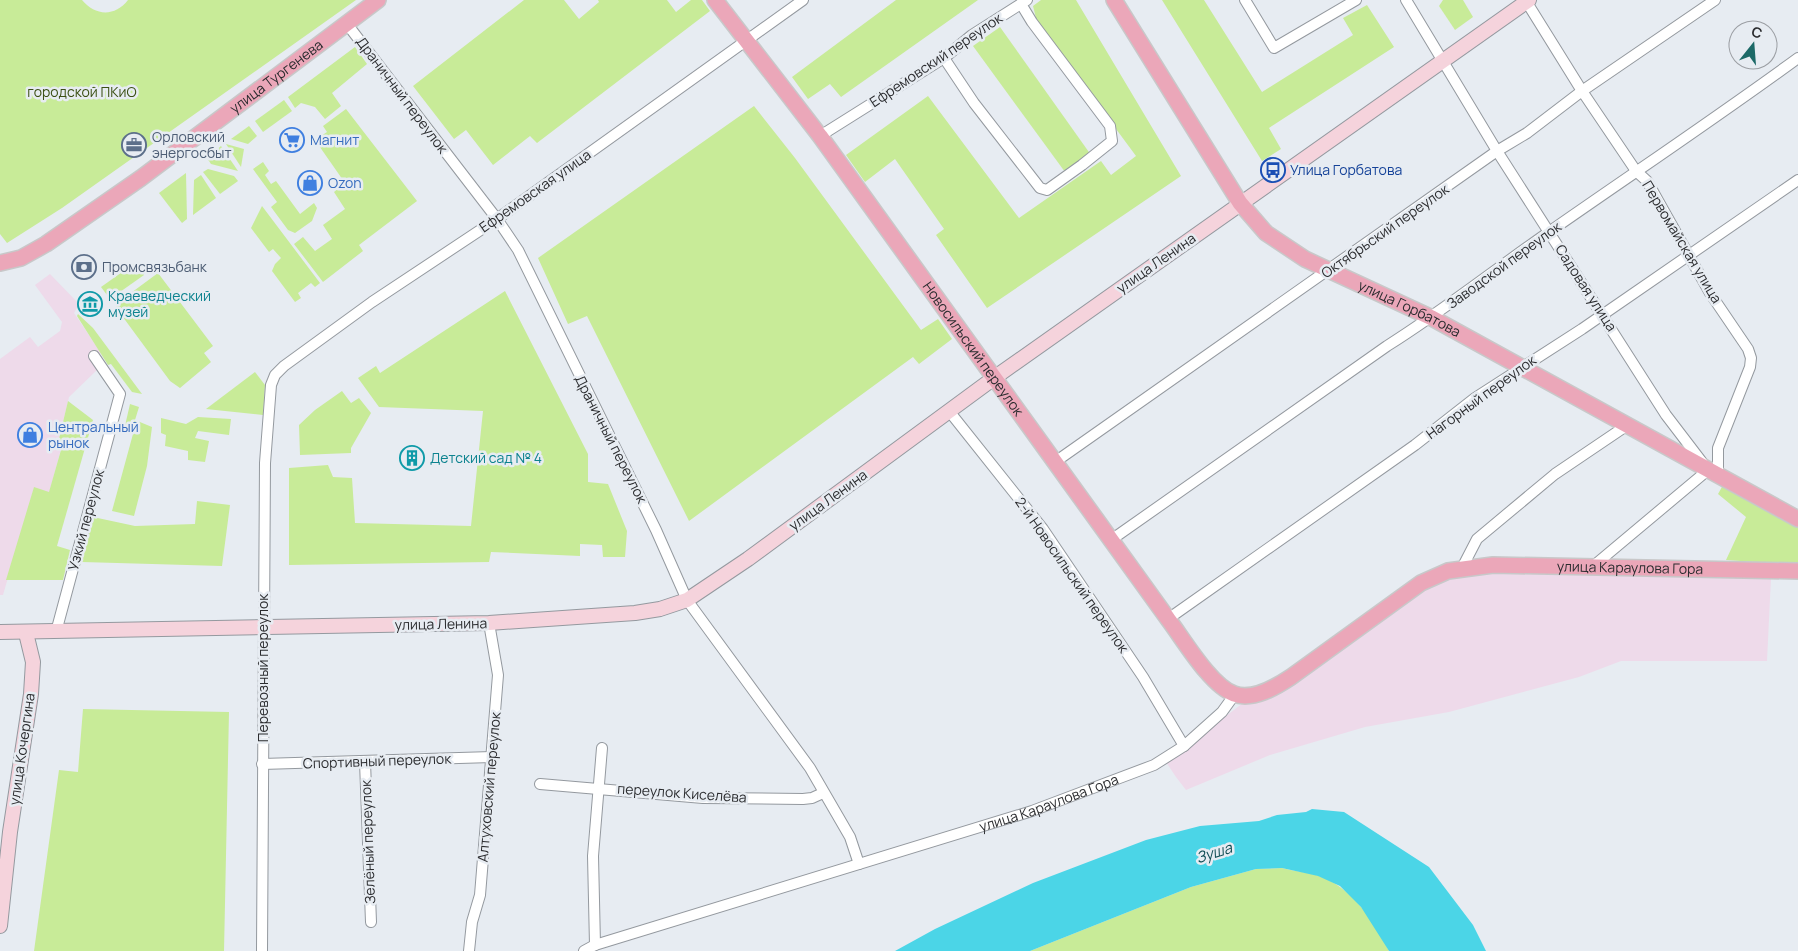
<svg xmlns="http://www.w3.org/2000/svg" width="1798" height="951" font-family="Manrope,sans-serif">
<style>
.commercial{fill:#eedaea}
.green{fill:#c8eb98}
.water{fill:#4bd5e7}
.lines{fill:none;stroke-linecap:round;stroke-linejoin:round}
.street-casing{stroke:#94999f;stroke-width:12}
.secondary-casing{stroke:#94999f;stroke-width:16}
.primary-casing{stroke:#c8c8c9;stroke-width:18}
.street{stroke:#fff;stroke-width:10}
.secondary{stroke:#f5d3dc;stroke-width:14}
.primary{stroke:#eba7b9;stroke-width:15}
.labels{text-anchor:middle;stroke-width:5;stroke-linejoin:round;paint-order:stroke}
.street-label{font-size:14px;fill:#2b2c2f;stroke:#e7ecf2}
.park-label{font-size:14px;fill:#3b5014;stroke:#e7ecf2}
.service-label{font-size:14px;fill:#4e5e75;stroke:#e7ecf2;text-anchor:start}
.shop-label{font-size:14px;fill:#366cbe;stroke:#e7ecf2;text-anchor:start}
.transit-label{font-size:14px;fill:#164399;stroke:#e7ecf2;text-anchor:start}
.culture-label{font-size:14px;fill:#0d838f;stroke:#e7ecf2;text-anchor:start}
.water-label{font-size:15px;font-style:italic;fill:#124e55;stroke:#e7ecf2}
</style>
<rect width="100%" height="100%" fill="#e7ecf2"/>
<!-- commercial -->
<g class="commercial">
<polygon points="50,274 79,304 74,313 101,353 92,362 97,370 69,397 58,443 61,449 49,493 34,488 3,595 0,595 0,359 30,337 38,347 60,331 62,322 35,285"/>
<polygon points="1471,572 1771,578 1767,661 1621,661 1579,677 1449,712 1365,727 1270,755 1186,790 1176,777 1166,762 1243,703 1264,700 1288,688 1417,594 1448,577"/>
</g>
<!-- green -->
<g class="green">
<path d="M 0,0 L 82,0 C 95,16 115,17 128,0 L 356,0 L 62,208 L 7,243 L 0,234 Z"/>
<polygon points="524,0 564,0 579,19 599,2 598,0 667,0 676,12 691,0 702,0 710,11 537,143 530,136 493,165 466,130 454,139 413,86"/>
<polygon points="896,0 978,0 841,97 830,84 808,99 792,77"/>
<polygon points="1041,0 1076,0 1181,176 987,308 936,235 944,229 895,159 865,182 846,155 928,96 1019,218 1101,161 1111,175 1136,156 1037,22 1033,6"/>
<polygon points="1162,0 1204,0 1262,92 1353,35 1343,18 1367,5 1394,47 1269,128 1281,149 1262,161"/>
<polygon points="1443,0 1463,0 1473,17 1455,30 1439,6"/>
<polygon points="1000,27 1091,155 1065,172 973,46"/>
<polygon points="355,47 367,64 332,93 341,106 325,119 315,107 301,103 295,108 288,97"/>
<polygon points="284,100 292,111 263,132 255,121"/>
<polygon points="754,106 795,158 921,330 938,319 952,339 919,364 913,357 689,521 587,316 568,324 538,258"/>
<polygon points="346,109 417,201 359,245 363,251 323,282 294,244 303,237 315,251 332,239 323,225 345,209 334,192 345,183 315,140 327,132 323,126"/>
<polygon points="249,126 257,136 248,144 231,139"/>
<polygon points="226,144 244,149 241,167"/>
<polygon points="221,146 238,171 211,164 207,158"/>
<polygon points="263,162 269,171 265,175 271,184 276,181 300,214 314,203 317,208 312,221 295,233 288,230 271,207 277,202 253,169"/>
<polygon points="208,169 234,176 238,181 220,194 203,172"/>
<polygon points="186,173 187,219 182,223 159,193"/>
<polygon points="201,175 216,198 193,215 194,180"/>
<polygon points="262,206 320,283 315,287 311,283 298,293 301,298 295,302 272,271 275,264 281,258 273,249 269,252 251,228"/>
<polygon points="135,263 144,275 110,299 101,287"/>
<polygon points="158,273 213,346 204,353 211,362 180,388 170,381 117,309 116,304"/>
<polygon points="505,291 588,454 588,482 608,484 627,531 625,557 603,557 602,545 580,544 580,556 491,552 489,562 289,565 289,468 328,465 333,477 352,478 355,523 471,526 483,411 379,407 358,378 376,366 380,373"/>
<polygon points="78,314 93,328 142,394 132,392 111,364 108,365 77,316"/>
<polygon points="255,372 265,385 263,415 206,409"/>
<polygon points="342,391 351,403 359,398 371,413 351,448 351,453 300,455 299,425 315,410"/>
<polygon points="68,401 93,420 57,546 70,550 63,580 6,580 34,487 49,492 61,450 58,448 58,443"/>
<polygon points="130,404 139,407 135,420 152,427 147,466 134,516 112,511 133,434 124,430"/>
<polygon points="198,417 231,419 229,435 198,431 195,438 209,441 205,462 188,460 188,451 165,446 166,435 161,433 161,418 186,424"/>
<polygon points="1723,485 1798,525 1798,565 1726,560 1746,517 1718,494"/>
<polygon points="197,501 230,505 222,566 82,562 93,517 135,526 195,524"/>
<polygon points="83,709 229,712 224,951 34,951 59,770 78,772"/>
<path d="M 1282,868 C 1293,871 1305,872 1316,875 C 1350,885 1374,920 1389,951 L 1030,951 L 1191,887 L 1256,869 Z"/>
</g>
<!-- water -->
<polygon class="water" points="1312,809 1344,812 1429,867 1473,925 1486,951 1389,951 1361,907 1340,886 1318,876 1282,868 1256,869 1191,887 1030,951 895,951 935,929 1033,883 1146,840 1200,826 1259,821 1277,815 1306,812"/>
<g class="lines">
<defs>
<g id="street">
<polyline points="1245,0 1274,48 1356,0"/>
<polyline points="1406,0 1497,151 1666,415 1708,470 1591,568"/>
<polyline points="1526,1 1582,91 1636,171 1647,181 1710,293 1748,349 1751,358 1750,367 1718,448 1718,476"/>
<polyline points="347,24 497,219 518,250 656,530 687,600 810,768 850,837 859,864"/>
<polyline points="944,58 974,103 1040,188 1047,190 1082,165 1112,141 1110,126 1032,22 1021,4"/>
<polyline points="820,136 944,58 972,35 1027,0"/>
<polyline points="949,411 1043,529 1143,677 1184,746"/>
<polyline points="1055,462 1497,151 1527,133 1582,91 1715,0"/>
<path d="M 1111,540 L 1387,346 C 1443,311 1494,270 1549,232 C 1632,174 1716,118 1798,58"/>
<polyline points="1462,568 1477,539 1555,474 1626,426"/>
<polyline points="1168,619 1415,445 1475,398 1582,329 1798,180"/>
<polyline points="56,632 120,394 94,356"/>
<polyline points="365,762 371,922"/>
<polyline points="262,764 492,757"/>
<polyline points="540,784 703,798 803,799 812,798 823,793"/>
<polyline points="595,945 593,856 602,748"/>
<polyline points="262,951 265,463 271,385 275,375 284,366 372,302 497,219 803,0"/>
<polyline points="469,951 472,922 480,895 498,675 489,623"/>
<path id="s1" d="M 584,951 L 595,945 L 1032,811 L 1154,765 L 1184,746 L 1222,712 L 1235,694"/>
</g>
<g id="secondary">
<polyline points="0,632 489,623 635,613 660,609 687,600 748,559 994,378 1529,0"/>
<polyline points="0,926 10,832 31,694 33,662 26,633"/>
</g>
<g id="primary">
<path id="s2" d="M 715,0 L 820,136 L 1168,619 C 1184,640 1210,685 1234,694 C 1253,701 1276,687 1291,677 L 1421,583 L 1448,571 L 1493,565 L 1798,571"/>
<path id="s3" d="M 1114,0 L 1240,203 L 1266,233 L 1305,259 L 1432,318 L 1798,519"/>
<path id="s4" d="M 0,263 L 21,258 L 46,244 L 141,178 L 378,0"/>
</g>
</defs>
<!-- street casing -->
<use href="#street" class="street-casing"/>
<!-- secondary casing -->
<use href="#secondary" class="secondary-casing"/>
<!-- primary casing -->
<use href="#primary" class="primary-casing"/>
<!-- street -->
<use href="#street" class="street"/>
<!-- secondary -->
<use href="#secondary" class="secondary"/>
<!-- primary -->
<use href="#primary" class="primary"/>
</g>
<!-- icons -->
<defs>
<symbol id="supermarket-ring" viewBox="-11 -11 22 22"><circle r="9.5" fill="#e7ecf2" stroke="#3f7fe0" stroke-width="1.5"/><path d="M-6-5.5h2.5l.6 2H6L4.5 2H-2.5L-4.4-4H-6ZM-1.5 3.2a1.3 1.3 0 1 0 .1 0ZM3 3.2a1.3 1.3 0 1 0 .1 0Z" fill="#3f7fe0"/></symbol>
<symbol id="office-ring" viewBox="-11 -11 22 22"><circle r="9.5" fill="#e7ecf2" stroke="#5c6f8a" stroke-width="1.5"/><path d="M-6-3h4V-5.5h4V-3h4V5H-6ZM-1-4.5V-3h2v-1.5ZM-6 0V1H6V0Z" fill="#5c6f8a"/></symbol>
<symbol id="bus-ring" viewBox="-11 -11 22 22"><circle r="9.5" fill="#e7ecf2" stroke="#1a4fb4" stroke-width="1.5"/><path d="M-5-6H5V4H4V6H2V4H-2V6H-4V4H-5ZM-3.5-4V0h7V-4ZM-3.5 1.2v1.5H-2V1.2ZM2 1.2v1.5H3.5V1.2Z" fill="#1a4fb4"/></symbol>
<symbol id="shop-ring" viewBox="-11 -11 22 22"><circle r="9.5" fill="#e7ecf2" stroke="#3f7fe0" stroke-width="1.5"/><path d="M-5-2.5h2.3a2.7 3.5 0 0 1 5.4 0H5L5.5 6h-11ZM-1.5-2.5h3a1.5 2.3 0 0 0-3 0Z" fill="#3f7fe0"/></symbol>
<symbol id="bank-ring" viewBox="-11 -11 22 22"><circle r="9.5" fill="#e7ecf2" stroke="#5c6f8a" stroke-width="1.5"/><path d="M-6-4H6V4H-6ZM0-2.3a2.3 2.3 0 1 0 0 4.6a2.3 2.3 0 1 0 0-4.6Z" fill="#5c6f8a"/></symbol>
<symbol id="museum-ring" viewBox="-11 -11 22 22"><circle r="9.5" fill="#e7ecf2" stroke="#0f9aa8" stroke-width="1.5"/><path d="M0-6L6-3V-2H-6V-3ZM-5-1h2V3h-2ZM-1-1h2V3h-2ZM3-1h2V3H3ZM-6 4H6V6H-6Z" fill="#0f9aa8"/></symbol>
<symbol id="building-ring" viewBox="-11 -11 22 22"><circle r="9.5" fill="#e7ecf2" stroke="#0f9aa8" stroke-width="1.5"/><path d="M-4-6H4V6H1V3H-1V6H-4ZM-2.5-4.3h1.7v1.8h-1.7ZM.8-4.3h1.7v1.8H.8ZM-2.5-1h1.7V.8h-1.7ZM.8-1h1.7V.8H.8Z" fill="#0f9aa8"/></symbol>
</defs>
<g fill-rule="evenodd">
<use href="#supermarket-ring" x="278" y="126" width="28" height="28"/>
<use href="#office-ring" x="120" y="131" width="28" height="28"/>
<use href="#bus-ring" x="1259" y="156" width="28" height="28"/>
<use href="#shop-ring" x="296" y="169" width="28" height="28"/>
<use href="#bank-ring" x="70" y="253" width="28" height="28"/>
<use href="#museum-ring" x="76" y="290" width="28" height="28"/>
<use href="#shop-ring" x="16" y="421" width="28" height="28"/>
<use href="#building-ring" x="398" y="444" width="28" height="28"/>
</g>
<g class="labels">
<!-- street labels -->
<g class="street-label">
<text transform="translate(936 60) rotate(-34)" y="5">Ефремовский переулок</text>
<text dy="5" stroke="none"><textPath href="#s4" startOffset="335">улица Тургенева</textPath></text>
<text transform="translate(402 95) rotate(53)" y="5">Драничный переулок</text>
<text transform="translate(535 191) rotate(-35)" y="5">Ефремовская улица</text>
<text transform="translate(1385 231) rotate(-35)" y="5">Октябрьский переулок</text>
<text transform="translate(1682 242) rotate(59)" y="5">Первомайская улица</text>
<text transform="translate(1156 263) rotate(-35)" y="5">улица Ленина</text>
<text transform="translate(1504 265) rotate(-36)" y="5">Заводской переулок</text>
<text transform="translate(1586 288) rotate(57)" y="5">Садовая улица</text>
<text dy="5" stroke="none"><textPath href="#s3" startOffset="441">улица Горбатова</textPath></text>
<text dy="5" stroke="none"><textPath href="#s2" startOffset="434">Новосильский переулок</textPath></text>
<text transform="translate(1481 397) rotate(-36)" y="5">Нагорный переулок</text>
<text transform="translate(611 439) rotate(63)" y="5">Драничный переулок</text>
<text transform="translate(828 500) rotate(-36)" y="5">улица Ленина</text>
<text transform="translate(86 520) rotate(-75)" y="5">Узкий переулок</text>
<text dy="5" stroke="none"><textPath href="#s2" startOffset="1302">улица Караулова Гора</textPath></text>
<text transform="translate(1072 575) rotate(55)" y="5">2-й Новосильский переулок</text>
<text transform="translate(441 624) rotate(-1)" y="5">улица Ленина</text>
<text transform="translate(263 668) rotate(-90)" y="5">Перевозный переулок</text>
<text transform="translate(22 749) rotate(-82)" y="5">улица Кочергина</text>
<text transform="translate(377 761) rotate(-2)" y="5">Спортивный переулок</text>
<text transform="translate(489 787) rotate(-85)" y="5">Алтуховский переулок</text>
<text transform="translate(682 793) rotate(4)" y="5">переулок Киселёва</text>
<text dy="5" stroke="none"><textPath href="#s1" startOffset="488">улица Караулова Гора</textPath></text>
<text transform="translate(368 842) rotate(-92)" y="5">Зелёный переулок</text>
</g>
<!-- park labels -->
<g class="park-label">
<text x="82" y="97">городской ПКиО</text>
</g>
<!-- service labels -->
<g class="service-label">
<text x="152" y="142">Орловский<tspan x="152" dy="16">энергосбыт</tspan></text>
<text x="102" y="272">Промсвязьбанк</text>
</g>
<!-- shop labels -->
<g class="shop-label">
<text x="310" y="145">Магнит</text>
<text x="328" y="188">Ozon</text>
<text x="48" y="432">Центральный<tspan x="48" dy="16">рынок</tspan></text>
</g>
<!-- transit labels -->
<g class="transit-label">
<text x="1290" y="175">Улица Горбатова</text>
</g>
<!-- culture labels -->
<g class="culture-label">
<text x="108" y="301">Краеведческий<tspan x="108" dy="16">музей</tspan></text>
<text x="430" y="463">Детский сад № 4</text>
</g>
<!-- water labels -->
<g class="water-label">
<text transform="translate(1214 853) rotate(-17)" y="5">Зуша</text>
</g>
</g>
<!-- north arrow -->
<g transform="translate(1753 45) rotate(17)"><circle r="24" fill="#e7ecf2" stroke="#9c9fa4"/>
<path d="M0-4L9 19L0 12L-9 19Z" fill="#1c6967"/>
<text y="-8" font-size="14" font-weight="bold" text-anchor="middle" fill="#2b2c2f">С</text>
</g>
</svg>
